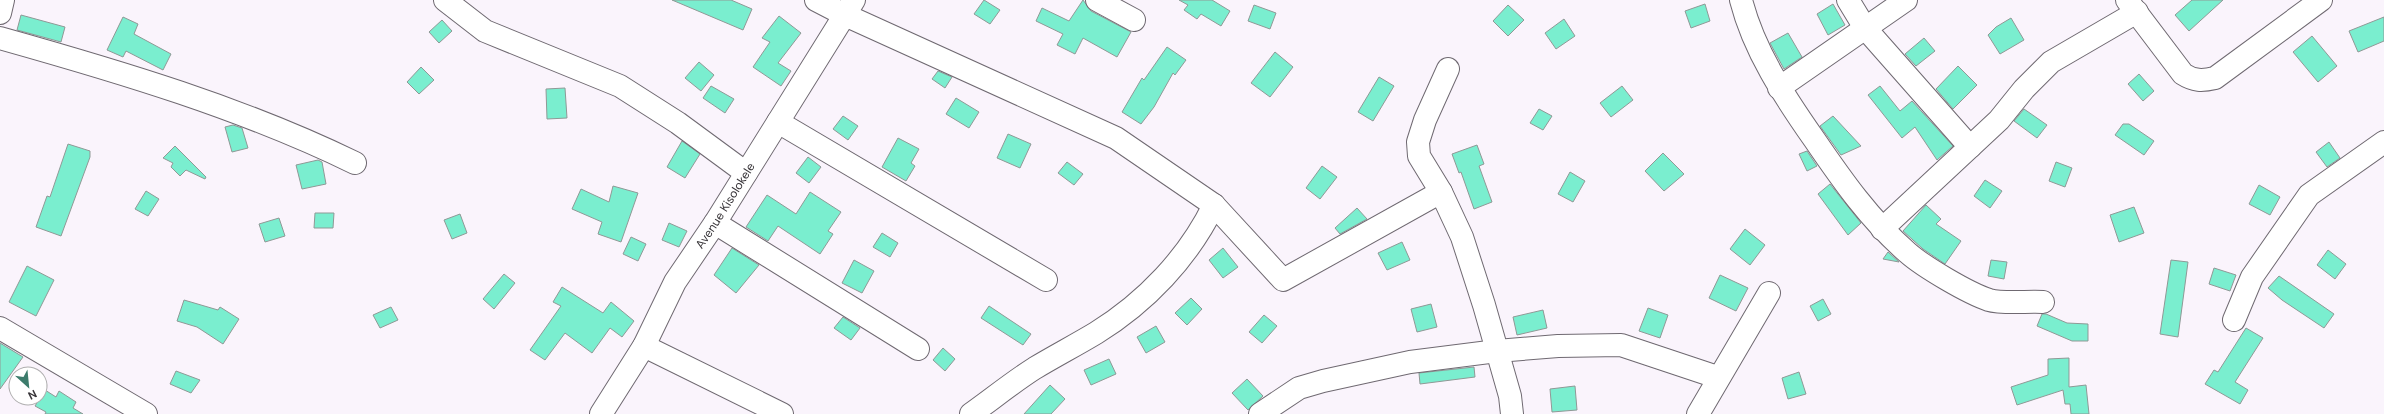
<svg xmlns="http://www.w3.org/2000/svg" width="2384" height="414" font-family="'DM Sans',sans-serif">
<style>
.building{fill:#7aeecf;stroke:#8f9996}
.lines{fill:none;stroke-linecap:round;stroke-linejoin:round}
.minor-casing{stroke:#6f6971;stroke-width:24}
.minor{stroke:#fff;stroke-width:22}
.labels{text-anchor:middle;stroke-width:4;stroke-linejoin:round;paint-order:stroke}
.street-label{font-size:12px;fill:#373438;stroke:#fff}
</style>
<rect width="100%" height="100%" fill="#faf4fc"/>
<!-- building -->
<g class="building">
<polygon points="672,0 731,0 752,9 743,30"/>
<polygon points="984,0 1000,10 990,24 974,14"/>
<polygon points="1083,0 1091,11 1131,32 1117,57 1083,38 1075,54 1057,45 1063,34 1036,21 1042,8 1069,21"/>
<polygon points="1179,0 1212,0 1230,11 1221,26 1201,14 1197,19 1184,10 1188,5"/>
<polygon points="2192,0 2223,0 2189,31 2175,15"/>
<polygon points="1705,4 1710,21 1691,28 1685,11"/>
<polygon points="1833,4 1845,25 1828,35 1817,14"/>
<polygon points="1254,5 1276,13 1270,29 1248,21"/>
<polygon points="1508,5 1524,20 1508,36 1493,21"/>
<polygon points="21,15 65,27 61,42 17,30"/>
<polygon points="779,16 801,33 778,63 791,71 781,86 753,67 770,42 762,38"/>
<polygon points="123,17 138,24 134,34 171,54 163,70 126,51 123,57 107,50"/>
<polygon points="2384,17 2384,41 2358,52 2349,31"/>
<polygon points="2011,18 2024,40 2000,54 1988,35 1996,27"/>
<polygon points="1564,19 1575,36 1556,49 1545,33"/>
<polygon points="442,20 452,31 439,43 429,32"/>
<polygon points="1788,33 1802,57 1784,69 1770,43"/>
<polygon points="2312,36 2337,66 2318,82 2293,52"/>
<polygon points="1924,38 1935,51 1916,66 1905,54"/>
<polygon points="1167,47 1186,60 1175,75 1173,73 1154,107 1141,124 1122,112 1142,78 1144,80"/>
<polygon points="1275,52 1293,67 1270,97 1251,83"/>
<polygon points="699,62 714,75 701,91 685,78"/>
<polygon points="1958,66 1977,85 1953,109 1936,89"/>
<polygon points="421,67 434,80 419,94 407,82"/>
<polygon points="938,71 952,77 945,88 932,79"/>
<polygon points="2139,74 2154,91 2143,101 2128,84"/>
<polygon points="1379,77 1394,86 1373,121 1358,112"/>
<polygon points="711,86 734,99 725,113 703,98"/>
<polygon points="1622,86 1633,100 1611,117 1600,103"/>
<polygon points="1880,86 1900,111 1912,101 1953,146 1937,160 1915,127 1902,138 1868,95"/>
<polygon points="565,88 567,118 547,119 546,89"/>
<polygon points="956,98 979,112 969,128 946,114"/>
<polygon points="1539,109 1552,116 1543,130 1530,123"/>
<polygon points="2024,109 2047,125 2037,138 2014,121"/>
<polygon points="843,116 858,126 848,140 833,129"/>
<polygon points="1833,116 1861,146 1841,155 1820,126"/>
<polygon points="2123,124 2129,124 2154,141 2144,155 2115,135"/>
<polygon points="233,125 242,128 248,148 232,152 225,127"/>
<polygon points="1008,134 1031,144 1020,168 997,158"/>
<polygon points="898,138 919,149 911,163 915,166 906,181 882,167"/>
<polygon points="682,141 700,154 685,178 667,167"/>
<polygon points="2329,142 2340,158 2327,167 2316,152"/>
<polygon points="68,144 90,151 90,157 61,236 36,227 47,196 50,197"/>
<polygon points="1477,145 1484,164 1479,166 1492,202 1474,209 1461,172 1459,173 1452,154"/>
<polygon points="175,146 206,177 205,179 186,170 180,176 171,167 173,163 163,158"/>
<polygon points="1807,151 1817,166 1807,171 1799,154"/>
<polygon points="1663,153 1684,174 1664,191 1645,171"/>
<polygon points="808,157 821,167 809,183 796,173"/>
<polygon points="318,160 322,162 326,184 302,189 296,165"/>
<polygon points="1067,162 1083,174 1074,185 1058,173"/>
<polygon points="2056,162 2072,168 2065,187 2049,181"/>
<polygon points="1322,166 1337,177 1320,199 1306,188"/>
<polygon points="1570,172 1585,181 1573,202 1558,194"/>
<polygon points="1985,180 2002,191 1990,208 1974,196"/>
<polygon points="1830,184 1861,223 1848,235 1818,194"/>
<polygon points="2259,185 2280,197 2270,215 2249,204"/>
<polygon points="613,186 638,193 621,242 598,234 602,222 572,209 581,189 609,202"/>
<polygon points="146,191 159,199 148,216 135,209"/>
<polygon points="810,192 841,212 828,231 833,234 820,254 778,226 768,241 746,227 767,195 796,214"/>
<polygon points="1926,205 1941,219 1936,224 1961,241 1945,264 1923,249 1903,231"/>
<polygon points="2134,207 2144,233 2119,242 2110,215"/>
<polygon points="1357,208 1367,219 1340,234 1335,228"/>
<polygon points="315,213 334,213 333,228 314,228"/>
<polygon points="460,214 467,233 452,239 444,220"/>
<polygon points="279,218 285,236 265,242 259,224"/>
<polygon points="669,223 687,231 679,247 662,240"/>
<polygon points="1745,229 1765,245 1750,265 1730,249"/>
<polygon points="882,233 898,243 890,257 873,247"/>
<polygon points="631,237 646,244 638,261 623,254"/>
<polygon points="1402,242 1410,260 1387,270 1378,253"/>
<polygon points="732,248 759,265 736,293 714,275"/>
<polygon points="1223,248 1238,267 1223,278 1209,260"/>
<polygon points="2328,250 2346,264 2335,279 2317,265"/>
<polygon points="1888,252 1899,262 1883,259"/>
<polygon points="854,260 874,271 862,293 842,283"/>
<polygon points="1991,260 2007,262 2004,279 1988,276"/>
<polygon points="2171,260 2188,262 2178,337 2160,334"/>
<polygon points="27,266 54,280 36,316 9,302"/>
<polygon points="2214,268 2236,275 2230,291 2209,284"/>
<polygon points="504,274 515,283 494,309 483,299"/>
<polygon points="1720,275 1748,288 1736,311 1709,298"/>
<polygon points="2279,276 2334,314 2324,328 2282,300 2268,288"/>
<polygon points="562,287 603,313 611,302 634,321 622,337 610,328 592,353 565,333 545,360 530,350 561,306 553,302"/>
<polygon points="1191,298 1202,309 1187,325 1175,313"/>
<polygon points="1823,299 1831,314 1818,321 1810,306"/>
<polygon points="184,300 218,310 220,307 239,319 223,344 197,327 177,321"/>
<polygon points="1431,304 1437,327 1417,332 1411,309"/>
<polygon points="989,306 1031,334 1023,345 981,318"/>
<polygon points="391,307 398,320 380,328 373,315"/>
<polygon points="1648,308 1668,315 1660,338 1639,331"/>
<polygon points="1543,310 1547,328 1517,335 1513,317"/>
<polygon points="2042,314 2046,314 2067,323 2088,324 2088,341 2072,341 2037,326"/>
<polygon points="1264,315 1277,326 1262,343 1249,332"/>
<polygon points="843,317 860,328 851,340 834,328"/>
<polygon points="1156,326 1165,342 1146,353 1137,337"/>
<polygon points="2246,328 2263,338 2235,382 2248,390 2240,404 2205,384 2214,370 2218,372"/>
<polygon points="0,343 23,357 0,389"/>
<polygon points="943,348 955,359 945,371 933,360"/>
<polygon points="2069,358 2069,387 2086,385 2089,414 2071,414 2070,404 2065,404 2063,390 2017,405 2011,387 2048,375 2048,359"/>
<polygon points="1109,359 1116,374 1091,385 1084,370"/>
<polygon points="1474,367 1475,377 1420,384 1419,373"/>
<polygon points="176,371 200,380 191,393 170,384"/>
<polygon points="1799,372 1806,394 1788,399 1782,378"/>
<polygon points="1247,379 1263,396 1248,410 1232,393"/>
<polygon points="1050,385 1065,399 1051,414 1024,414"/>
<polygon points="1575,386 1577,410 1552,412 1550,389"/>
<polygon points="45,390 56,397 59,391 76,402 73,408 83,414 45,414 46,412 35,406"/>
</g>
<g class="lines">
<defs>
<g id="minor">
<polyline points="445,0 485,31 620,86 678,123 746,173"/>
<polyline points="816,0 845,15 1116,138 1214,205 1283,280 1441,192"/>
<polyline points="1097,0 1134,20"/>
<path d="M 1741,0 C 1754,51 1784,96 1814,139 C 1842,180 1870,220 1908,253 C 1924,267 1968,293 1989,300 C 2002,304 2029,301 2043,302"/>
<polyline points="1848,0 1865,28 1970,147"/>
<path d="M 2127,0 L 2183,74 C 2194,81 2202,81 2215,78 L 2321,0"/>
<polyline points="0,13 3,0"/>
<path d="M 0,38 C 121,72 242,108 355,163"/>
<polyline points="1448,69 1425,120 1418,142 1419,156 1441,192 1462,237 1484,305 1510,396 1512,414"/>
<polyline points="1779,88 1906,0"/>
<polyline points="778,122 1046,280"/>
<polyline points="715,223 918,349"/>
<polyline points="1882,229 1999,120 2024,89 2051,62 2137,12"/>
<polyline points="2234,320 2252,277 2309,195 2384,142"/>
<polyline points="0,328 146,414"/>
<polyline points="644,346 782,414"/>
<path id="s1" d="M 601,414 L 644,346 L 675,282 L 715,223 L 854,0"/>
<path d="M 971,414 C 992,399 1013,382 1035,368 C 1055,356 1076,345 1096,333 C 1146,302 1188,258 1214,205"/>
<polyline points="1260,414 1299,388 1323,381 1410,362 1497,351 1558,346 1621,345 1717,377"/>
<polyline points="1698,414 1769,293"/>
</g>
</defs>
<!-- minor casing -->
<use href="#minor" class="minor-casing"/>
<!-- minor -->
<use href="#minor" class="minor"/>
</g>
<g class="labels">
<!-- street labels -->
<g class="street-label">
<text dy="4" stroke="none"><textPath href="#s1" startOffset="243">Avenue Kisolokele</textPath></text>
</g>
</g>
<!-- north arrow -->
<g transform="translate(28 386) rotate(153)"><circle r="19" fill="#ffffff" stroke="#afaeaf"/>
<path d="M0-3L7 15L0 10L-7 15Z" fill="#3c7c6c"/>
<text y="-6" font-size="11" font-weight="bold" text-anchor="middle" fill="#373438">N</text>
</g>
</svg>
